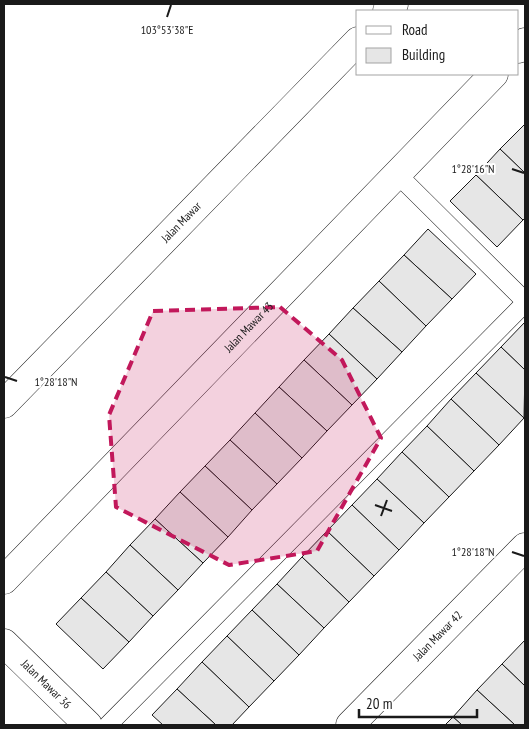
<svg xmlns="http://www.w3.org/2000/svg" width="529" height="729" font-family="'PT Sans Narrow',sans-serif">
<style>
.building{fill:#e6e6e6;stroke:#1a1a1a}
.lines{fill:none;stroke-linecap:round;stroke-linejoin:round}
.service-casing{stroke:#1a1a1a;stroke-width:19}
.minor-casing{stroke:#1a1a1a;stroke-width:29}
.tertiary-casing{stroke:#1a1a1a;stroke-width:29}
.service{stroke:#fff;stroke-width:18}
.minor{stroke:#fff;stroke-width:28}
.tertiary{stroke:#fff;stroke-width:28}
.marked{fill:#c2185b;fill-opacity:0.2;stroke:#c2185b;stroke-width:4;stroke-dasharray:10 6;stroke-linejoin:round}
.ticks{fill:none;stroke:#1a1a1a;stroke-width:2}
.labels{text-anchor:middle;stroke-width:4;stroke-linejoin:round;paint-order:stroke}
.street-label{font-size:12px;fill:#1a1a1a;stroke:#fff}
.ticks-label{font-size:12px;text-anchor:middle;fill:#1a1a1a;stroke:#fff;stroke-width:4;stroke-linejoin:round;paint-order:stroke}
</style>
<rect width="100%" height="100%" fill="#fff"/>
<!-- building -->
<g class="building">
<polygon points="525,124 525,173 500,149"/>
<polygon points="500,149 525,173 525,218 523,220 476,175"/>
<polygon points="476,175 523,220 497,247 450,201"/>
<polygon points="428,229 476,274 452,299 404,255"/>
<polygon points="404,255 452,299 426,326 379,281"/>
<polygon points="379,281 426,326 402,352 353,308"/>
<polygon points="353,308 402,352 377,379 329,334"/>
<polygon points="525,322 525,370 501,347"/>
<polygon points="329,334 377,379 352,405 304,360"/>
<polygon points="501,347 525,370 524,418 476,373"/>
<polygon points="304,360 352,405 327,431 279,387"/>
<polygon points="476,373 524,418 499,445 451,399"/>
<polygon points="279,387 327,431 302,458 255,413"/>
<polygon points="451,399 499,445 474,471 427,426"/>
<polygon points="255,413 302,458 277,484 230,440"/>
<polygon points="427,426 474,471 449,497 402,452"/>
<polygon points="230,440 277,484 252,510 205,466"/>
<polygon points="402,452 449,497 424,523 377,479"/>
<polygon points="205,466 252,510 228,537 180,492"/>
<polygon points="377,479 424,523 399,550 352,505"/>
<polygon points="180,492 228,537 203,563 155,519"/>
<polygon points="352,505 399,550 374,576 327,531"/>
<polygon points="155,519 203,563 178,590 130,545"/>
<polygon points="327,531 374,576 349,602 302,557"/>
<polygon points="130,545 178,590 153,616 106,572"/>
<polygon points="302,557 349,602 324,628 277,584"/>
<polygon points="106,572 153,616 129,642 81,598"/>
<polygon points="277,584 324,628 299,655 252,610"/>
<polygon points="81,598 129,642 103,669 56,624"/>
<polygon points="252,610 299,655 274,681 227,636"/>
<polygon points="227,636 274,681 249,707 202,662"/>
<polygon points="525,640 525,686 502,664"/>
<polygon points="202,662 249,707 232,725 216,725 177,689"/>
<polygon points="502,664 525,686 525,725 515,725 477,690"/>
<polygon points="177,689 216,725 163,725 152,715"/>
<polygon points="477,690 515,725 462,725 453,717"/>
<polygon points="453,717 462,725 445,725"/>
</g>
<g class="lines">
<defs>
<g id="service">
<polyline points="397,174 525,301"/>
<polyline points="108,725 525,303"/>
</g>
<g id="minor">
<polyline points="518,49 525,42"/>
<path id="s1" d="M 4,580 L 494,74"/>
<path id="s2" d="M 4,643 L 88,725"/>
<path id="s3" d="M 350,725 L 525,547"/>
</g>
<g id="tertiary">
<polyline points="387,11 394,4"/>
<path id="s4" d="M 4,404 L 358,41"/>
</g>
</defs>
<!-- service casing -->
<use href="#service" class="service-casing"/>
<!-- minor casing -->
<use href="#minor" class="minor-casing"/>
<!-- tertiary casing -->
<use href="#tertiary" class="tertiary-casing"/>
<!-- service -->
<use href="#service" class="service"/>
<!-- minor -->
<use href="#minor" class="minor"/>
<!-- tertiary -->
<use href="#tertiary" class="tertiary"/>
</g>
<!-- marked area -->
<path class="marked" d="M 280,307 L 342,360 L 381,438 L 317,551 L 229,565 L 116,507 L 109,415 L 153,311 Z"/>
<!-- ticks -->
<path class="ticks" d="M 167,17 L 171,5M 512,169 L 524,173M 5,377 L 17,381M 375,505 L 392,511M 381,516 L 387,500M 512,552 L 524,556"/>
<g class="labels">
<!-- street labels -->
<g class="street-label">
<text dy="4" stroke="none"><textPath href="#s4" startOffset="254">Jalan Mawar</textPath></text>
<text dy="4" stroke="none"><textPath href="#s1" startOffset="352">Jalan Mawar 43</textPath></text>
<text dy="4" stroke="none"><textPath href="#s3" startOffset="125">Jalan Mawar 42</textPath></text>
<text dy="4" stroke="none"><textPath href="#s2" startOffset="59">Jalan Mawar 36</textPath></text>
</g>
</g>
<g class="ticks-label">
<text x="167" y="34">103°53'38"E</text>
<text x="473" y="173">1°28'16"N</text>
<text x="56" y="386">1°28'18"N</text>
<text x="473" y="556">1°28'18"N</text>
</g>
<!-- border -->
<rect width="529" height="729" fill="none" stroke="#1a1a1a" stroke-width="10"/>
<!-- legend -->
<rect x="356" y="10" width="162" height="65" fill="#ffffff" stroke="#a3a3a3"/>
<rect x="366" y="26" width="25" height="8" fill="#ffffff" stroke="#a3a3a3"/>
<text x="402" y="35" font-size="15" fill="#1a1a1a">Road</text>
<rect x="366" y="48" width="25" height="15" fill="#e6e6e6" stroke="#a3a3a3"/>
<text x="402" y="60" font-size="15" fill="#1a1a1a">Building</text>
<!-- scale -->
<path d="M359 709v8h118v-8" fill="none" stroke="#1a1a1a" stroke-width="2.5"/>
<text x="366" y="709" font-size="15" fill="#1a1a1a" stroke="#ffffff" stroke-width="4" paint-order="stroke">20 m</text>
</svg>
